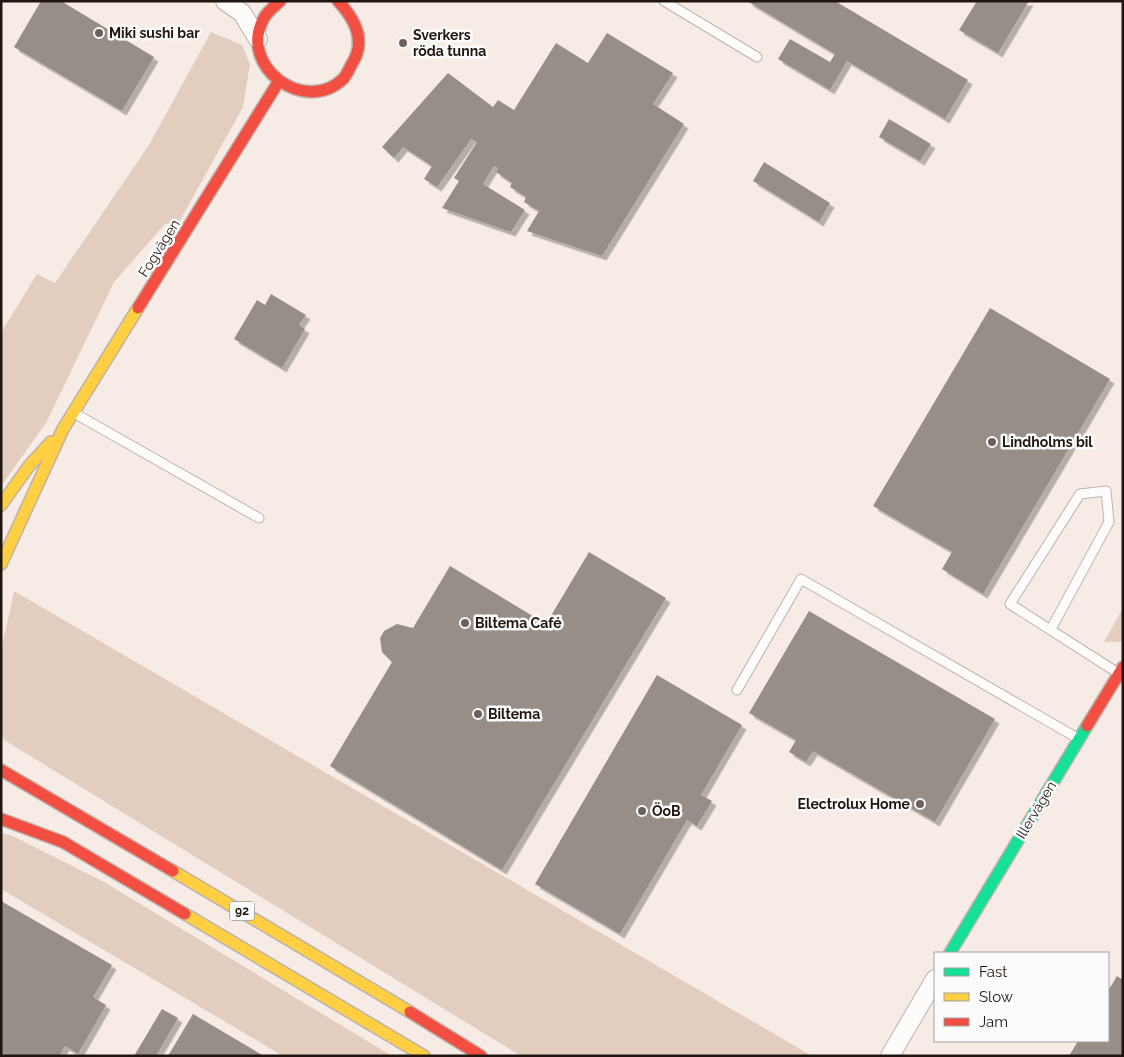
<svg xmlns="http://www.w3.org/2000/svg" width="1124" height="1057" font-family="Raleway,sans-serif">
<style>
.green{fill:#e3cdbf}
.building{fill:#988e88;filter:url(#shadow)}
.lines{fill:none;stroke-linecap:round;stroke-linejoin:round}
.lane-casing{stroke:#bcb2ab;stroke-width:11}
.street-casing{stroke:#bcb2ab;stroke-width:20}
.fast-casing{stroke:#bcb2ab;stroke-width:14}
.slow-casing{stroke:#bcb2ab;stroke-width:14}
.jam-casing{stroke:#bcb2ab;stroke-width:14}
.lane{stroke:#fefcfb;stroke-width:9}
.street{stroke:#fefcfb;stroke-width:18}
.fast{stroke:#16e098;stroke-width:11}
.slow{stroke:#ffcf43;stroke-width:11}
.jam{stroke:#f24e42;stroke-width:11}
.poi-dot{fill:#6c615a;stroke:#fbfbfb;stroke-width:2}
.labels{text-anchor:middle;stroke-width:5;stroke-linejoin:round;paint-order:stroke}
.shield{fill:#fbfbfb;stroke:#625b56;stroke-width:1}
.shield-label{font-size:12px;font-weight:bold;fill:#21160f}
.poi-label{font-size:14px;font-weight:bold;fill:#21160f;stroke:#fbfbfb;text-anchor:start}
.street-label{font-size:14px;fill:#21160f;stroke:#fbfbfb}
</style>
<defs>
<filter id="shadow"><feDropShadow dx="4.5" dy="4.5" stdDeviation="0" flood-color="#0004"/></filter>
</defs>
<rect width="100%" height="100%" fill="#f7ece5"/>
<!-- green -->
<g class="green">
<polygon points="211,32 242,45 250,64 243,107 178,224 165,224 114,282 46,423 1,486 1,333 37,274 55,283 149,145"/>
<polygon points="14,591 812,1056 521,1056 4,740 1,732 1,651"/>
<polygon points="1123,608 1123,639 1120,642 1104,642"/>
<polygon points="1,833 13,836 104,882 392,1056 283,1056 1,889"/>
</g>
<!-- building -->
<g class="building">
<polygon points="41,1 61,1 154,57 122,111 14,47"/>
<polygon points="747,1 835,1 968,80 945,119 847,61 830,90 778,59 790,39 830,62 835,54"/>
<polygon points="977,1 1029,1 998,53 959,30"/>
<polygon points="607,33 673,73 653,104 684,124 602,256 527,231 539,211 524,202 526,197 510,187 512,183 496,172 498,168 494,166 483,184 525,210 511,232 442,208 459,181 454,178 477,142 471,139 437,187 424,179 432,166 403,147 394,158 382,147 448,73 493,107 498,100 514,110 556,43 588,63"/>
<polygon points="889,119 931,144 920,161 879,137"/>
<polygon points="764,162 830,203 819,222 753,181"/>
<polygon points="271,294 306,315 299,325 305,329 282,368 234,339 257,300 265,305"/>
<polygon points="990,308 1110,379 983,594 942,569 952,552 873,506"/>
<polygon points="589,552 666,598 502,870 330,766 392,662 382,652 380,638 384,631 397,624 413,628 450,566 546,624"/>
<polygon points="809,611 995,719 935,822 813,751 806,762 789,752 796,740 749,713"/>
<polygon points="657,675 742,725 701,795 712,801 697,826 687,820 620,934 535,884"/>
<polygon points="1,901 112,965 93,997 106,1005 78,1054 65,1046 59,1056 1,1056"/>
<polygon points="1117,976 1123,980 1123,1056 1069,1056 1078,1041 1108,1041 1108,991"/>
<polygon points="162,1009 178,1018 156,1056 134,1056"/>
<polygon points="193,1014 264,1056 168,1056"/>
</g>
<g class="lines">
<defs>
<g id="lane">
<polyline points="664,1 757,57"/>
<polyline points="74,413 259,518"/>
<polyline points="1051,629 1109,522 1106,491 1080,494 1010,604 1118,673"/>
<polyline points="737,690 801,579 1079,739"/>
</g>
<g id="street">
<polyline points="225,1 242,13 258,39"/>
<polyline points="890,1056 935,979"/>
</g>
<polyline id="fast" points="950,953 1087,726"/>
<g id="slow">
<polyline points="1,505 29,466 51,442"/>
<polyline points="1,564 63,429 138,308"/>
<polyline points="173,871 410,1012"/>
<polyline points="185,914 424,1056"/>
</g>
<g id="jam">
<path d="M 280,1 C 275,6 268,11 264,18 C 237,65 304,116 343,79 C 347,75 350,67 353,62 C 366,40 354,18 338,1"/>
<polyline points="138,308 279,81"/>
<polyline points="1087,726 1123,667"/>
<polyline points="1,770 173,871"/>
<polyline points="1,819 63,842 185,914"/>
<polyline points="410,1012 481,1056"/>
</g>
</defs>
<!-- lane casing -->
<use href="#lane" class="lane-casing"/>
<!-- street casing -->
<use href="#street" class="street-casing"/>
<!-- fast casing -->
<use href="#fast" class="fast-casing"/>
<!-- slow casing -->
<use href="#slow" class="slow-casing"/>
<!-- jam casing -->
<use href="#jam" class="jam-casing"/>
<!-- lane -->
<use href="#lane" class="lane"/>
<!-- street -->
<use href="#street" class="street"/>
<!-- fast -->
<use href="#fast" class="fast"/>
<!-- slow -->
<use href="#slow" class="slow"/>
<!-- jam -->
<use href="#jam" class="jam"/>
</g>
<!-- markers -->
<g class="poi-dot">
<circle cx="99" cy="33" r="5"/>
<circle cx="403" cy="43" r="5"/>
<circle cx="992" cy="442" r="5"/>
<circle cx="465" cy="623" r="5"/>
<circle cx="478" cy="714" r="5"/>
<circle cx="920" cy="804" r="5"/>
<circle cx="642" cy="811" r="5"/>
</g>
<g class="labels">
<!-- shield labels -->
<rect class="shield" x="229.5" y="901.5" width="25" height="19" rx="4"/>
<g class="shield-label">
<text x="242" y="915">92</text>
</g>
<!-- poi labels -->
<g class="poi-label">
<text x="109" y="38">Miki sushi bar</text>
<text x="413" y="40">Sverkers<tspan x="413" dy="16">röda tunna</tspan></text>
<text x="1002" y="447">Lindholms bil</text>
<text x="475" y="628">Biltema Café</text>
<text x="488" y="719">Biltema</text>
<text x="910" y="809" text-anchor="end">Electrolux Home</text>
<text x="652" y="816">ÖoB</text>
</g>
<!-- street labels -->
<g class="street-label">
<text transform="translate(159 248) rotate(-58)" y="5">Fogvägen</text>
<text transform="translate(1036 810) rotate(-59)" y="5">Illervägen</text>
</g>
</g>
<!-- border -->
<rect width="1124" height="1057" fill="none" stroke="#21160f" stroke-width="5"/>
<!-- legend -->
<rect x="934" y="952" width="175" height="90" fill="#fbfbfb" stroke="#a49f9d"/>
<rect x="944" y="968" width="25" height="8" fill="#16e098" stroke="#a49f9d"/>
<text x="979" y="977" font-size="15" fill="#21160f">Fast</text>
<rect x="944" y="993" width="25" height="8" fill="#ffcf43" stroke="#a49f9d"/>
<text x="979" y="1002" font-size="15" fill="#21160f">Slow</text>
<rect x="944" y="1018" width="25" height="8" fill="#f24e42" stroke="#a49f9d"/>
<text x="979" y="1027" font-size="15" fill="#21160f">Jam</text>
</svg>
